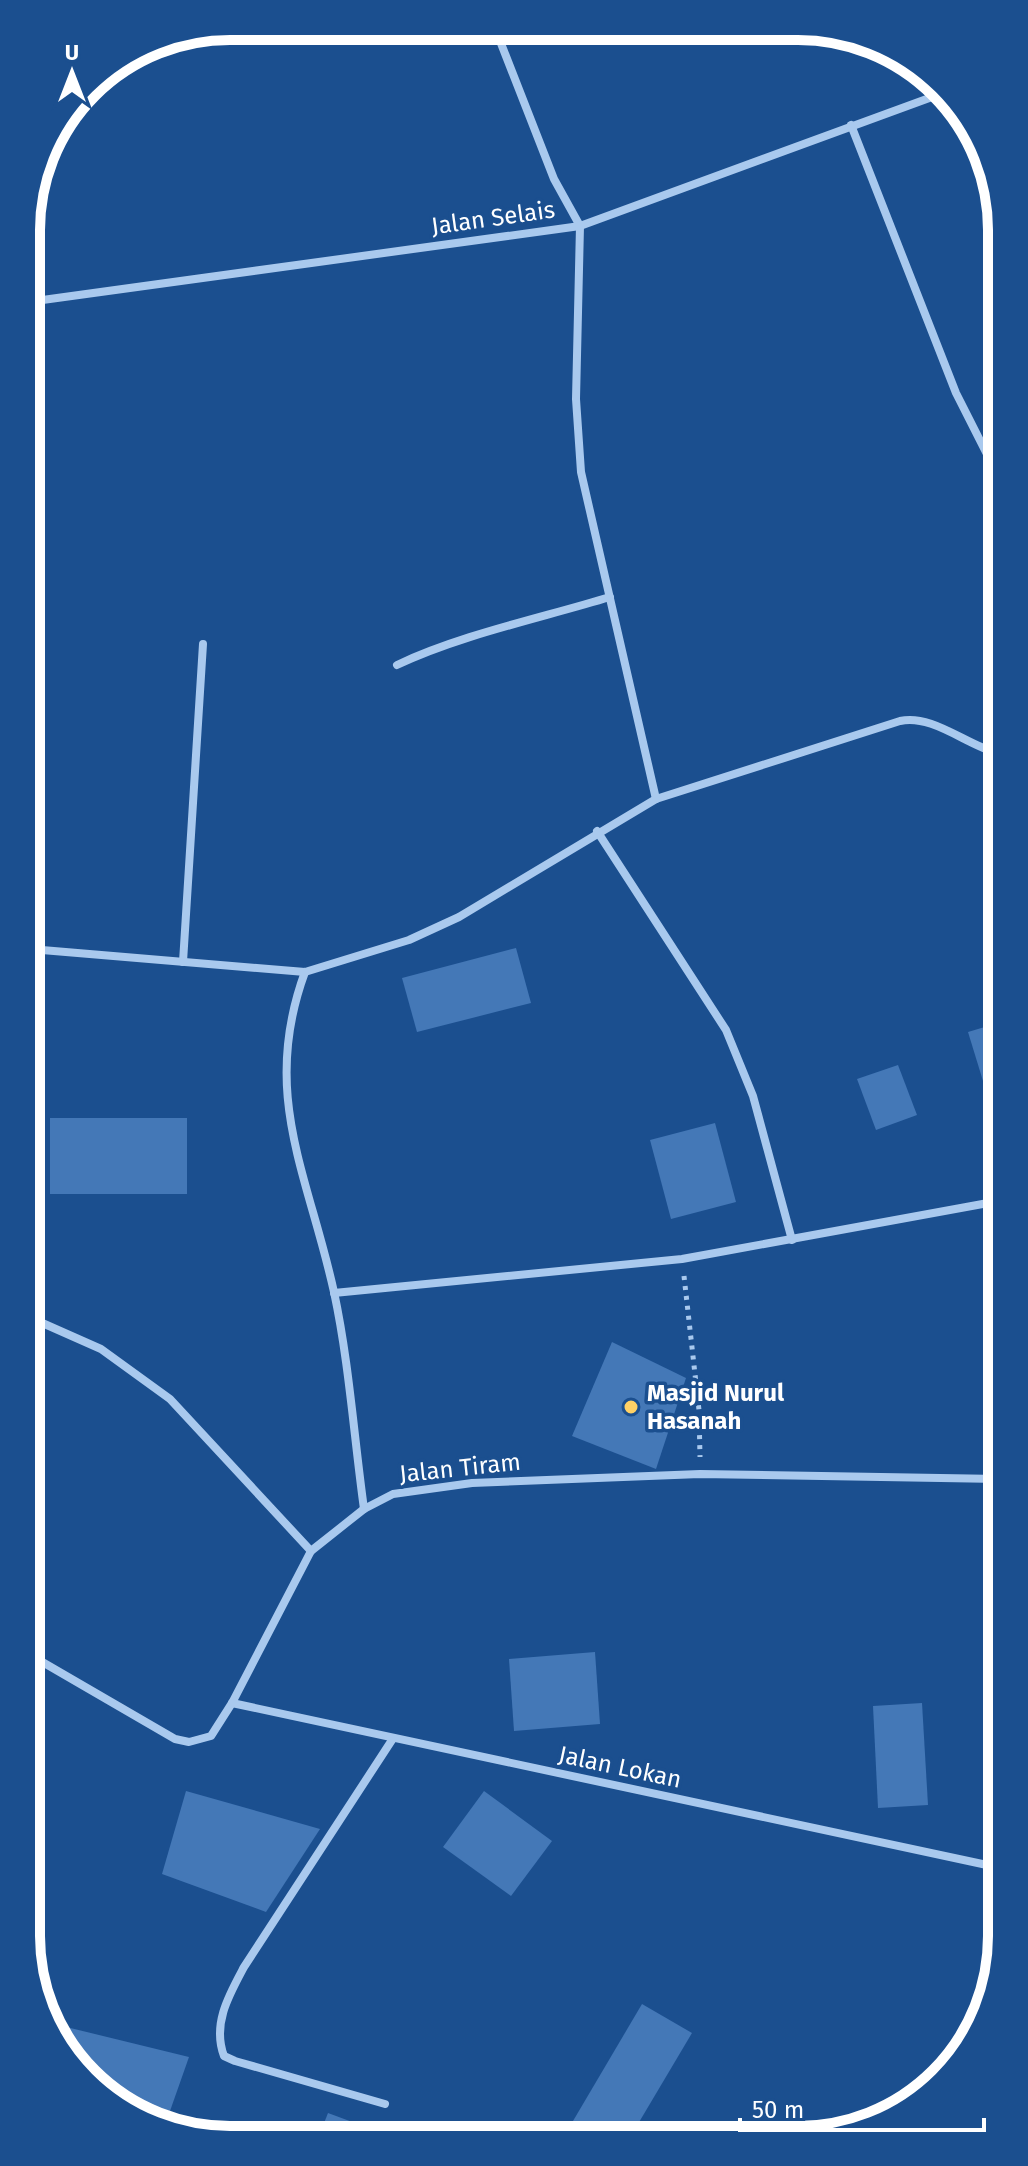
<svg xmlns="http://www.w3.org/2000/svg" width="1028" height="2166" font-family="'Fira Sans',sans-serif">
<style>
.building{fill:#4478b7}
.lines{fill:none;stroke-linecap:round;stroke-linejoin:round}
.path{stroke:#a9c9ee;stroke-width:5;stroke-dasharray:4 6;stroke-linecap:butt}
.minor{stroke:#a9c9ee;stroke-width:8}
.poi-dot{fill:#ffd166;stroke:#1b4f8f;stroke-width:3}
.labels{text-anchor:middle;stroke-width:7;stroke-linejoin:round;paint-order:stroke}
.street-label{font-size:24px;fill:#fff;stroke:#1b4f8f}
.poi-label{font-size:24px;font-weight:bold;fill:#fff;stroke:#1b4f8f;text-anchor:start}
.rim{fill:none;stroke:#fff;stroke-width:10}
</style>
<rect width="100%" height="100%" fill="#1b4f8f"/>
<!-- building -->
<g class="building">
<polygon points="516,948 531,1003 417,1032 402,978"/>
<polygon points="998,1023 998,1130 968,1032"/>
<polygon points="898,1065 917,1115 876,1130 857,1079"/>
<rect x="50" y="1118" width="137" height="76"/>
<polygon points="715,1123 736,1202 671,1219 650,1140"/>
<polygon points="612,1342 686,1378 656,1469 572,1436"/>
<polygon points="595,1652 600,1724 514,1731 509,1659"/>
<polygon points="922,1703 928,1805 878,1808 873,1706"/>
<polygon points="186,1791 320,1829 266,1912 162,1874"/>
<polygon points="484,1791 552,1841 511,1896 443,1847"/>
<polygon points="642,2004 692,2033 632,2134 595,2134 573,2121"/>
<polygon points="54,2024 189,2057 170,2111 117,2100 95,2089"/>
<polygon points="328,2113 374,2130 371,2135 319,2136"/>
</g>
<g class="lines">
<!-- path -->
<polyline class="path" points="684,1276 699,1410 700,1457"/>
<!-- minor -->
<g class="minor">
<polyline points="495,28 554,179 580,226 576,399 581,472 656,799"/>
<polyline points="851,125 956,393 996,472"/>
<polyline points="28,302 580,226 943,93"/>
<path d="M 397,665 C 460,635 541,618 610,597"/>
<polyline points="597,831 726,1030 753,1096 792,1240"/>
<path d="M 30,949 L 305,972 L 409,940 L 459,917 L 656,799 L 900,721 C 932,714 965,744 997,753"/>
<polyline points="183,962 203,644"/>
<path d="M 305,972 C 260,1094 308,1174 334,1292 C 349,1362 354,1437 364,1509"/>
<polyline points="334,1293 682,1259 999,1201"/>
<polyline points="31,1318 101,1349 170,1399 311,1551 364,1509 393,1494 472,1483 700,1474 1000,1479"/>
<polyline points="32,1656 175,1739 189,1742 211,1736 232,1703 311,1551"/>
<polyline points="232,1703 1001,1868"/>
<path d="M 385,2104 L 235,2061 L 224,2056 C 212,2024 229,1995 244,1967 L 392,1740"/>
</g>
</g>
<!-- markers -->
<circle class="poi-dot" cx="631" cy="1407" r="8"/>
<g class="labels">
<!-- street labels -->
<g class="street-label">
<text transform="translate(493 218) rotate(-8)" y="8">Jalan Selais</text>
<text transform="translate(460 1468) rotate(-6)" y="8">Jalan Tiram</text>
<text transform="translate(620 1767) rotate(12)" y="8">Jalan Lokan</text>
</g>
<!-- poi labels -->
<g class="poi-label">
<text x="647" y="1401">Masjid Nurul<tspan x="647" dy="28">Hasanah</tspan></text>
</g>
</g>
<!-- crop -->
<path d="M0 0H1028V2166H0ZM230 40H798A190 190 0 0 1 988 230V1936A190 190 0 0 1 798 2126H230A190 190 0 0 1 40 1936V230A190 190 0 0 1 230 40Z" fill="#1b4f8f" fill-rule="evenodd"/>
<path class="rim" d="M230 40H798A190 190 0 0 1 988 230V1936A190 190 0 0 1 798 2126H230A190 190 0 0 1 40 1936V230A190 190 0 0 1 230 40Z"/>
<!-- north arrow -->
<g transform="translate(72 72)" stroke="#1b4f8f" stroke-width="6" paint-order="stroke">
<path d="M0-6L14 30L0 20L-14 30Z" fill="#ffffff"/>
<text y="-12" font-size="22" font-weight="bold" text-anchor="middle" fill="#ffffff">U</text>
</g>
<!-- scale -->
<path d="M740 2118v12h244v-12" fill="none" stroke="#ffffff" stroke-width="4"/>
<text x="752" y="2118" font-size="24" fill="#ffffff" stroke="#1b4f8f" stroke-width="6" paint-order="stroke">50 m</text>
</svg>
